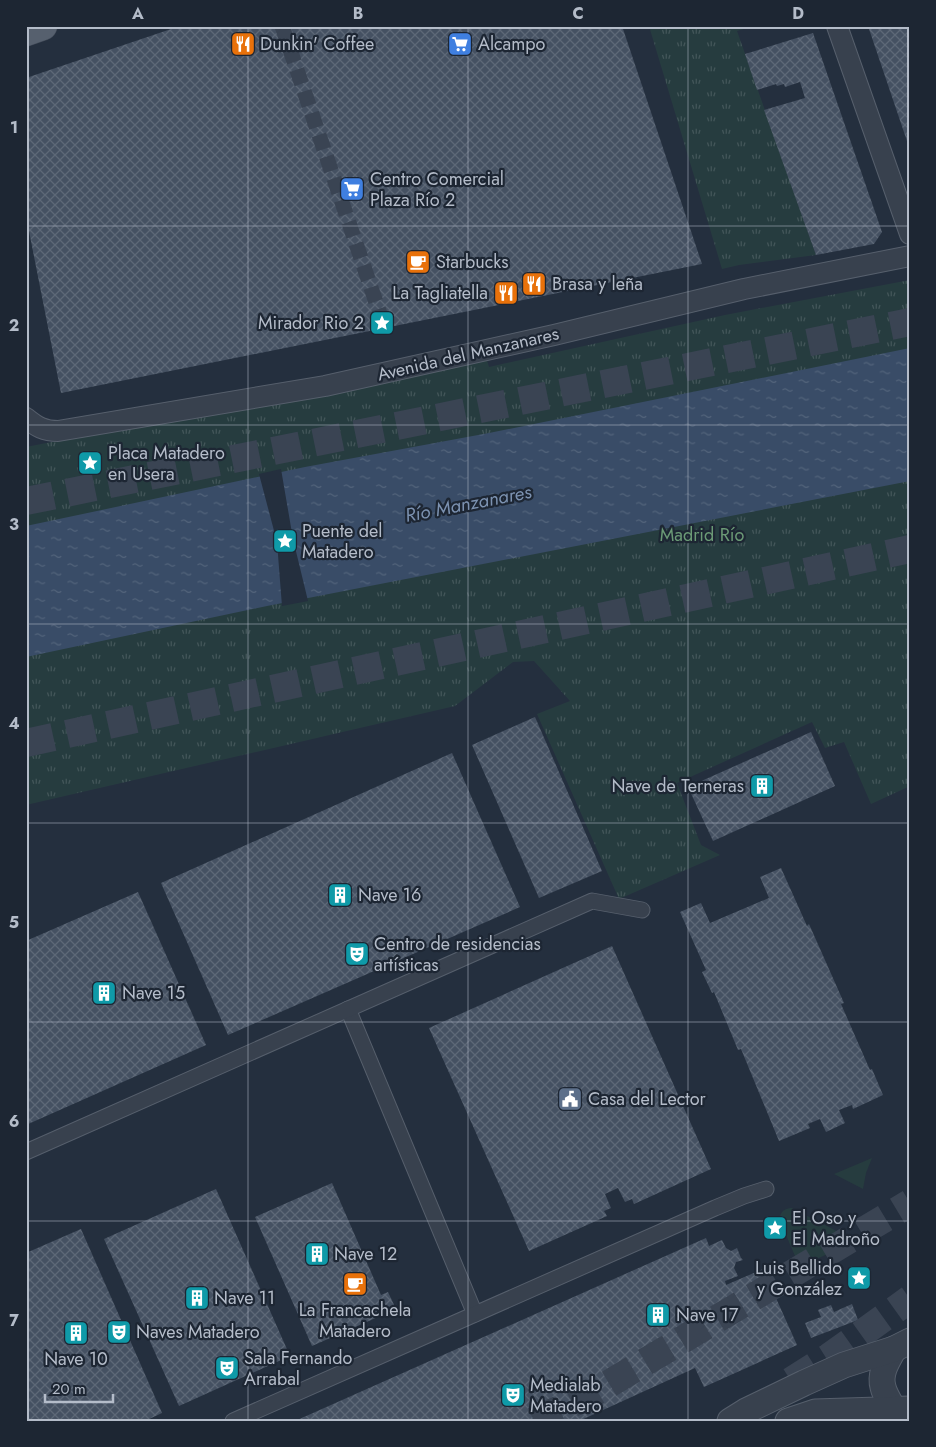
<svg xmlns="http://www.w3.org/2000/svg" width="936" height="1447" font-family="Jost,sans-serif">
<style>
.green{fill:#263c3f}
.park{fill:url(#park-tufts)}
.water{fill:url(#water-ripples)}
.pier{fill:#242f3e}
.building{fill:url(#building-cross-hatch)}
.lines{fill:none;stroke-linecap:round;stroke-linejoin:round}
.pedestrian-tunnel{stroke:#3a4453;stroke-width:15;stroke-dasharray:15 8;stroke-linecap:butt}
.motorway-tunnel{stroke:#3a4453;stroke-width:28;stroke-dasharray:28 14;stroke-linecap:butt}
.pedestrian-casing{stroke:#565f6c;stroke-width:17}
.minor-casing{stroke:#565f6c;stroke-width:22}
.tertiary-casing{stroke:#565f6c;stroke-width:27}
.primary-casing{stroke:#414a57;stroke-width:29}
.pedestrian{stroke:#38414e;stroke-width:15}
.minor{stroke:#38414e;stroke-width:20}
.tertiary{stroke:#38414e;stroke-width:25}
.primary{stroke:#56606e;stroke-width:28}
.grid{fill:none;stroke:#b4bcc9;stroke-width:1;stroke-opacity:0.55}
.labels{text-anchor:middle;stroke-width:4.5;stroke-linejoin:round;paint-order:stroke}
.poi-label{font-size:18px;fill:#b4bcc9;stroke:#1d2633;text-anchor:start}
.street-label{font-size:18px;fill:#b4bcc9;stroke:#1d2633}
.park-label{font-size:18px;fill:#6b9a76;stroke:#1d2633}
.water-label{font-size:19px;font-style:italic;fill:#7c92b1;stroke:#1d2633}
.neatline{fill:none;stroke:#b4bcc9;stroke-width:2}
.grid-label{font-size:16px;text-anchor:middle;font-weight:bold;fill:#b4bcc9}
</style>
<defs>
<pattern id="park-tufts" width="24" height="20" patternUnits="userSpaceOnUse" patternTransform="scale(1.25)"><rect width="24" height="20" fill="#263c3f"/><path d="M3 7l-1-3M5 7V3M7 7l1-3M15 17l-1-3M17 17v-4M19 17l1-3" fill="none" stroke="#435659"/></pattern>
<pattern id="water-ripples" width="26" height="14" patternUnits="userSpaceOnUse" patternTransform="scale(1.25)"><rect width="26" height="14" fill="#394c67"/><path d="M2 4q2-2 4 0t4 0M15 11q2-2 4 0t4 0" fill="none" stroke="#53647b"/></pattern>
<pattern id="building-cross-hatch" width="8" height="8" patternUnits="userSpaceOnUse" patternTransform="scale(1.25)"><rect width="8" height="8" fill="#455162"/><path d="M0 0l8 8M0 8l8-8" fill="none" stroke="#5d6877"/></pattern>
</defs>
<rect width="100%" height="100%" fill="#242f3e"/>
<!-- green -->
<g class="green">
<polygon points="872,1158 866,1173 863,1189 834,1174"/>
<path d="M 792,1208 L 852,1239 L 850,1244 L 803,1265 L 798,1263 C 795,1255 780,1223 780,1217 C 781,1210 787,1208 792,1208 Z"/>
</g>
<!-- park -->
<g class="park">
<polygon points="649,26 753,26 737,31 816,255 739,265 722,269"/>
<polygon points="910,280 910,786 871,804 844,742 825,748 812,722 677,783 701,845 720,855 619,899 537,714 570,701 534,661 513,662 455,706 26,805 26,447 486,357 489,367 725,315"/>
</g>
<!-- water -->
<polygon class="water" points="910,348 910,481 267,606 26,657 26,526 305,467 489,433"/>
<!-- pier -->
<polygon class="pier" points="281,469 293,539 308,601 282,606 277,542 259,474"/>
<!-- building -->
<g class="building">
<polygon points="180,26 622,26 702,264 61,393 26,216 26,78"/>
<polygon points="868,26 910,26 910,147 909,147"/>
<polygon points="813,33 882,232 874,244 816,255 764,110 805,98 800,82 785,87 784,84 777,86 776,84 757,90 745,54"/>
<polygon points="535,717 602,871 539,898 472,745"/>
<polygon points="811,732 835,786 713,841 688,787"/>
<polygon points="452,753 520,907 228,1035 161,883"/>
<polygon points="781,868 807,926 809,924 844,1003 841,1004 870,1070 872,1069 883,1095 853,1109 852,1105 839,1110 845,1123 826,1132 820,1119 808,1124 810,1128 779,1141 741,1049 738,1050 714,992 712,993 702,972 706,970 680,912 701,903 710,923 769,898 760,877"/>
<polygon points="138,892 206,1045 26,1125 26,941"/>
<polygon points="612,946 711,1169 634,1204 632,1199 625,1202 618,1188 605,1194 611,1208 604,1211 607,1216 529,1251 429,1028"/>
<polygon points="332,1183 381,1295 388,1292 396,1309 312,1346 255,1217"/>
<polygon points="216,1189 290,1356 179,1406 104,1239"/>
<polygon points="81,1229 162,1413 145,1421 26,1421 26,1253"/>
<polygon points="706,1238 709,1246 722,1240 726,1248 731,1251 737,1248 741,1258 743,1260 736,1262 734,1268 738,1276 725,1281 726,1285 763,1269 797,1345 704,1387 695,1368 579,1421 295,1421"/>
<polygon points="852,1304 858,1320 811,1338 805,1323 821,1317 818,1310 831,1305 834,1312"/>
</g>
<g class="lines">
<!-- pedestrian-tunnel -->
<polyline class="pedestrian-tunnel" points="282,26 381,317"/>
<!-- motorway-tunnel -->
<g class="motorway-tunnel">
<polyline points="26,501 910,322"/>
<polyline points="26,743 910,549"/>
<polyline points="791,1381 829,1357 910,1299"/>
<polyline points="534,1421 592,1394 910,1203"/>
</g>
<defs>
<g id="pedestrian">
<polyline points="348,1009 475,1314"/>
<polyline points="26,1152 592,901 642,910"/>
<polyline points="233,1421 715,1208 744,1196 766,1189"/>
</g>
<g id="minor">
<polyline points="837,26 910,234"/>
<path d="M 26,418 C 37,427 44,431 58,431 L 325,386 L 554,335 L 744,289 L 910,256"/>
</g>
<g id="tertiary">
<path d="M 894,1349 C 888,1360 879,1373 883,1387 C 885,1397 895,1409 899,1421"/>
<polyline points="730,1421 746,1411 804,1383 844,1365 894,1349 910,1341"/>
<polyline points="788,1421 815,1412 910,1409"/>
</g>
<polyline id="primary" points="26,32 43,26"/>
</defs>
<!-- pedestrian casing -->
<use href="#pedestrian" class="pedestrian-casing"/>
<!-- minor casing -->
<use href="#minor" class="minor-casing"/>
<!-- tertiary casing -->
<use href="#tertiary" class="tertiary-casing"/>
<!-- primary casing -->
<use href="#primary" class="primary-casing"/>
<!-- pedestrian -->
<use href="#pedestrian" class="pedestrian"/>
<!-- minor -->
<use href="#minor" class="minor"/>
<!-- tertiary -->
<use href="#tertiary" class="tertiary"/>
<!-- primary -->
<use href="#primary" class="primary"/>
</g>
<!-- grid -->
<path class="grid" d="M 248,26 L 248,1421M 468,26 L 468,1421M 688,26 L 688,1421M 26,226 L 910,226M 26,425 L 910,425M 26,624 L 910,624M 26,823 L 910,823M 26,1022 L 910,1022M 26,1221 L 910,1221"/>
<!-- icons -->
<defs>
<symbol id="restaurant-square" viewBox="-11 -11 22 22"><rect x="-9" y="-9" width="18" height="18" rx="4" fill="#e8710a" stroke="#1d2633"/><path d="M-5-6h1v4h1v-4h1v4h1v-4h1v5L-1.5 .5V6h-2V.5L-5-1ZM5-6V6H3V1.5H1.5Q1.5-4 5-6Z" fill="#fff"/></symbol>
<symbol id="supermarket-square" viewBox="-11 -11 22 22"><rect x="-9" y="-9" width="18" height="18" rx="4" fill="#3f7fe0" stroke="#1d2633"/><path d="M-6-5.5h2.5l.6 2H6L4.5 2H-2.5L-4.4-4H-6ZM-1.5 3.2a1.3 1.3 0 1 0 .1 0ZM3 3.2a1.3 1.3 0 1 0 .1 0Z" fill="#fff"/></symbol>
<symbol id="cafe-square" viewBox="-11 -11 22 22"><rect x="-9" y="-9" width="18" height="18" rx="4" fill="#e8710a" stroke="#1d2633"/><path d="M-5.5-4.5H6V0H3Q3 3.5 0 3.5H-2.5Q-5.5 3.5-5.5 0ZM3-3.2v2h1.7v-2ZM-6 4.5H4V6H-6Z" fill="#fff"/></symbol>
<symbol id="sight-square" viewBox="-11 -11 22 22"><rect x="-9" y="-9" width="18" height="18" rx="4" fill="#0f9aa8" stroke="#1d2633"/><path d="M0-6L1.8-2.2L6-1.7L2.9 1.2L3.7 5.4L0 3.3L-3.7 5.4L-2.9 1.2L-6-1.7L-1.8-2.2Z" fill="#fff"/></symbol>
<symbol id="building-square" viewBox="-11 -11 22 22"><rect x="-9" y="-9" width="18" height="18" rx="4" fill="#0f9aa8" stroke="#1d2633"/><path d="M-4-6H4V6H1V3H-1V6H-4ZM-2.5-4.3h1.7v1.8h-1.7ZM.8-4.3h1.7v1.8H.8ZM-2.5-1h1.7V.8h-1.7ZM.8-1h1.7V.8H.8Z" fill="#fff"/></symbol>
<symbol id="theatre-square" viewBox="-11 -11 22 22"><rect x="-9" y="-9" width="18" height="18" rx="4" fill="#0f9aa8" stroke="#1d2633"/><path d="M-5-5.5Q0-4 5-5.5V0Q5 5 0 6Q-5 5-5 0ZM-3.3-2.5H-1v1.5H-3.3ZM1-2.5H3.3v1.5H1ZM-2.8 1Q0 5.5 2.8 1Z" fill="#fff"/></symbol>
<symbol id="civic-square" viewBox="-11 -11 22 22"><rect x="-9" y="-9" width="18" height="18" rx="4" fill="#5c6f8a" stroke="#1d2633"/><path d="M-.6-6.5H3V-4.5H.6V-3L4-1V1h2V6H-6V1h2V-1L-.6-3ZM-1.2 2.5V6h2.4V2.5Z" fill="#fff"/></symbol>
</defs>
<g fill-rule="evenodd">
<use href="#restaurant-square" x="229" y="30" width="28" height="28"/>
<use href="#supermarket-square" x="446" y="30" width="28" height="28"/>
<use href="#supermarket-square" x="338" y="175" width="28" height="28"/>
<use href="#cafe-square" x="404" y="248" width="28" height="28"/>
<use href="#restaurant-square" x="520" y="270" width="28" height="28"/>
<use href="#restaurant-square" x="492" y="279" width="28" height="28"/>
<use href="#sight-square" x="368" y="309" width="28" height="28"/>
<use href="#sight-square" x="76" y="449" width="28" height="28"/>
<use href="#sight-square" x="271" y="527" width="28" height="28"/>
<use href="#building-square" x="748" y="772" width="28" height="28"/>
<use href="#building-square" x="326" y="881" width="28" height="28"/>
<use href="#theatre-square" x="343" y="940" width="28" height="28"/>
<use href="#building-square" x="90" y="979" width="28" height="28"/>
<use href="#civic-square" x="556" y="1085" width="28" height="28"/>
<use href="#sight-square" x="761" y="1214" width="28" height="28"/>
<use href="#building-square" x="303" y="1240" width="28" height="28"/>
<use href="#sight-square" x="845" y="1264" width="28" height="28"/>
<use href="#cafe-square" x="341" y="1270" width="28" height="28"/>
<use href="#building-square" x="183" y="1284" width="28" height="28"/>
<use href="#building-square" x="644" y="1301" width="28" height="28"/>
<use href="#theatre-square" x="105" y="1318" width="28" height="28"/>
<use href="#building-square" x="62" y="1319" width="28" height="28"/>
<use href="#theatre-square" x="213" y="1354" width="28" height="28"/>
<use href="#theatre-square" x="499" y="1381" width="28" height="28"/>
</g>
<g class="labels">
<!-- poi labels -->
<g class="poi-label">
<text x="260" y="50">Dunkin' Coffee</text>
<text x="478" y="50">Alcampo</text>
<text x="370" y="185">Centro Comercial<tspan x="370" dy="21">Plaza Río 2</tspan></text>
<text x="436" y="268">Starbucks</text>
<text x="552" y="290">Brasa y leña</text>
<text x="488" y="299" text-anchor="end">La Tagliatella</text>
<text x="364" y="329" text-anchor="end">Mirador Rio 2</text>
<text x="108" y="459">Placa Matadero<tspan x="108" dy="21">en Usera</tspan></text>
<text x="302" y="537">Puente del<tspan x="302" dy="21">Matadero</tspan></text>
<text x="744" y="792" text-anchor="end">Nave de Terneras</text>
<text x="358" y="901">Nave 16</text>
<text x="374" y="950">Centro de residencias<tspan x="374" dy="21">artísticas</tspan></text>
<text x="122" y="999">Nave 15</text>
<text x="588" y="1105">Casa del Lector</text>
<text x="792" y="1224">El Oso y<tspan x="792" dy="21">El Madroño</tspan></text>
<text x="334" y="1260">Nave 12</text>
<text x="842" y="1274" text-anchor="end">Luis Bellido<tspan x="842" dy="21">y González</tspan></text>
<text x="214" y="1304">Nave 11</text>
<text x="355" y="1316" text-anchor="middle">La Francachela<tspan x="355" dy="21">Matadero</tspan></text>
<text x="676" y="1321">Nave 17</text>
<text x="136" y="1338">Naves Matadero</text>
<text x="244" y="1364">Sala Fernando<tspan x="244" dy="21">Arrabal</tspan></text>
<text x="76" y="1365" text-anchor="middle">Nave 10</text>
<text x="530" y="1391">Medialab<tspan x="530" dy="21">Matadero</tspan></text>
</g>
<!-- street labels -->
<g class="street-label">
<text transform="translate(468 354) rotate(-13)" y="6">Avenida del Manzanares</text>
</g>
<!-- park labels -->
<g class="park-label">
<text x="702" y="541">Madrid Río</text>
</g>
<!-- water labels -->
<g class="water-label">
<text transform="translate(468 503) rotate(-11)" y="7">Río Manzanares</text>
</g>
</g>
<!-- border -->
<rect width="936" height="1447" fill="none" stroke="#1d2633" stroke-width="55"/>
<!-- scale -->
<path d="M45 1394v8h68v-8" fill="none" stroke="#b4bcc9" stroke-width="2.5"/>
<text x="52" y="1394" font-size="15" fill="#b4bcc9" stroke="#1d2633" stroke-width="4" paint-order="stroke">20 m</text>
<rect x="28" y="28" width="880" height="1392" class="neatline"/>
<g class="grid-label">
<text x="138" y="19">A</text>
<text x="358" y="19">B</text>
<text x="578" y="19">C</text>
<text x="798" y="19">D</text>
<text x="14" y="133">1</text>
<text x="14" y="331">2</text>
<text x="14" y="530">3</text>
<text x="14" y="729">4</text>
<text x="14" y="928">5</text>
<text x="14" y="1127">6</text>
<text x="14" y="1326">7</text>
</g>
</svg>
